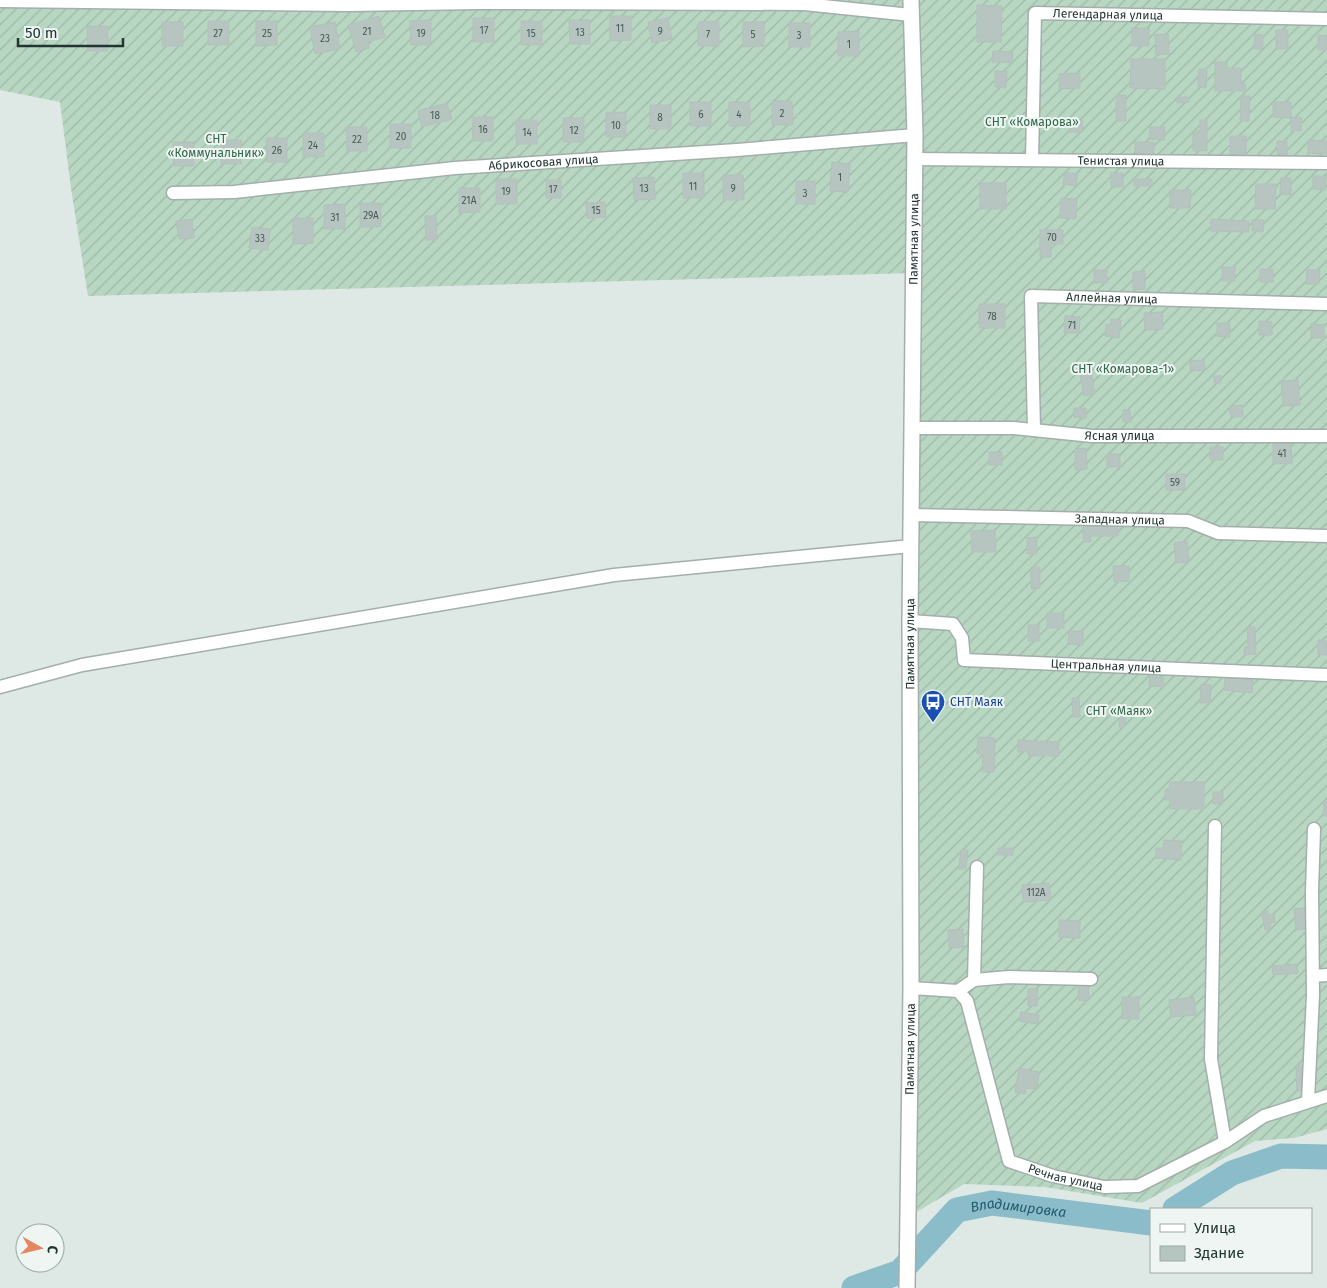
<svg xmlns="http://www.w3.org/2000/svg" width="1327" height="1288" font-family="'Fira Sans',sans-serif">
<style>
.garden{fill:url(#garden-furrows)}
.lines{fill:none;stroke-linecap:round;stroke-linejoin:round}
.river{stroke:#8abcc9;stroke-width:25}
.building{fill:#b7c5c0;stroke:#b1c1bb}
.minor-casing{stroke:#a2afab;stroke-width:15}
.tertiary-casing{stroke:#a2afab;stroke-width:18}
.minor{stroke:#fff;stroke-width:12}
.tertiary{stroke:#fff;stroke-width:15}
.labels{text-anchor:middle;stroke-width:4;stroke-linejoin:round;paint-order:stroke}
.number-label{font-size:10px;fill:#465a55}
.street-label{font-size:12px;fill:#213631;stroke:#eef5f2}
.park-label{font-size:12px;fill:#306848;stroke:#eef5f2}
.transit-label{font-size:12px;fill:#164399;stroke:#eef5f2;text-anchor:start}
.water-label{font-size:14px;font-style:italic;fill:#225b6b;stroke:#eef5f2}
</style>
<defs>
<pattern id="garden-furrows" width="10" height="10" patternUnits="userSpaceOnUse" patternTransform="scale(1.25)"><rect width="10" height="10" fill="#b8d7c2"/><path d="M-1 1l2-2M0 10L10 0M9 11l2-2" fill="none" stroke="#9eb9a7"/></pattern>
</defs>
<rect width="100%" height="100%" fill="#dee8e4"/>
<!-- garden -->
<polygon class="garden" points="0,0 1327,0 1327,1129 1294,1138 1255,1141 1142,1203 1045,1187 964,1184 908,1217 913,273 88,296 71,188 60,102 0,90"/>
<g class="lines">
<!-- river -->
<g class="river">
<polyline points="1175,1209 1232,1173 1281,1156 1327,1157"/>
<path id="s1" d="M 854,1288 L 900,1272 L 957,1210 L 992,1203 L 1151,1223"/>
</g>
</g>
<!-- building -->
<g class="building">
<polygon points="977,5 1002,6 1001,42 977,42"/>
<polygon points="379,16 385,37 368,42 369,48 356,52 348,25"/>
<polygon points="610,16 631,16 631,40 610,41"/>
<rect x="473" y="18" width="21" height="24"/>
<polygon points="668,18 672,39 652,43 648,22"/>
<polygon points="431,20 431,45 411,45 410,21"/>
<polygon points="569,20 590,20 590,44 570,44"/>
<rect x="208" y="21" width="21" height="24"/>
<polygon points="256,21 277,21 277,45 256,46"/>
<rect x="521" y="21" width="21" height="24"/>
<polygon points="719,21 719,46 698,46 698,22"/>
<rect x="162" y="22" width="21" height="24"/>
<polygon points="335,22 340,49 315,54 310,27"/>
<polygon points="743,22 764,22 764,46 743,47"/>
<rect x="789" y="23" width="21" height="24"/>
<polygon points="87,26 108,26 108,51 88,51"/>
<rect x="1132" y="28" width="17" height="18"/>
<rect x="1276" y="30" width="12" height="19"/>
<polygon points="859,31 859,56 838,56 838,32"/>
<polygon points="1168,34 1169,54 1156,55 1155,35"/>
<polygon points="1255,34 1263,35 1263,49 1254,49"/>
<polygon points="1318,35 1327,36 1327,50 1318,50"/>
<polygon points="993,51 1013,52 1012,63 992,62"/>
<polygon points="1131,59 1165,59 1165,89 1130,88"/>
<polygon points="1215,62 1227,62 1228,68 1241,68 1241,84 1245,84 1246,91 1215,91"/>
<polygon points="1199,69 1207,69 1206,88 1198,87"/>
<polygon points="995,71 1007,71 1006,88 995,87"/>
<polygon points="1080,73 1080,88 1059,89 1059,74"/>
<rect x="1116" y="95" width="10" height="26"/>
<polygon points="1241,96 1250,96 1249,121 1240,121"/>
<polygon points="1177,97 1189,97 1189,102 1177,103"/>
<polygon points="772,101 792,101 793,125 772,125"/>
<rect x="690" y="102" width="21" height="24"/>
<rect x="729" y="102" width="21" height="24"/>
<polygon points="1273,102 1291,102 1291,118 1273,117"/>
<polygon points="447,103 452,119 422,127 418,111"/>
<rect x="650" y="105" width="21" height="24"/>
<polygon points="626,112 626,137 606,137 606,113"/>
<polygon points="472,117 493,117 493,141 473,141"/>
<polygon points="1291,117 1302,118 1301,131 1291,131"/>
<rect x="563" y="118" width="21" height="24"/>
<rect x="516" y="120" width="21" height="24"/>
<polygon points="1070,120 1082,120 1083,132 1070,132"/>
<polygon points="1200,120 1207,120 1207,151 1193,151 1193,131 1200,131"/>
<rect x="390" y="124" width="21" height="24"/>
<polygon points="346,127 367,127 367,151 347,151"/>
<polygon points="1150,127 1165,127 1164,140 1149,139"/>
<rect x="303" y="133" width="21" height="24"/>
<rect x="1230" y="136" width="16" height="18"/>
<polygon points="266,138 287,138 287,162 267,162"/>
<rect x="221" y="140" width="20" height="24"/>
<polygon points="1308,140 1327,141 1327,154 1308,153"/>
<rect x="1277" y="141" width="10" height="14"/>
<polygon points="173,142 194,142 194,166 174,166"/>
<rect x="1135" y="142" width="19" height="13"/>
<polygon points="832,162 850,164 848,192 830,191"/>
<polygon points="1065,172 1078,174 1076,186 1063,184"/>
<rect x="683" y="173" width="21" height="25"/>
<rect x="1111" y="173" width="12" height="14"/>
<polygon points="723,175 743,175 744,200 723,200"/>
<polygon points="1313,176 1326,176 1325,190 1313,189"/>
<polygon points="654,177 655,199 634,200 633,178"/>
<polygon points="1281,178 1291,178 1291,195 1280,194"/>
<rect x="496" y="179" width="21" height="25"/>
<rect x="1134" y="179" width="18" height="7"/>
<rect x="546" y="180" width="15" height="18"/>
<rect x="796" y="181" width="19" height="23"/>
<rect x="980" y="183" width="26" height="26"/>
<polygon points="1256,184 1276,184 1275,209 1255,209"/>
<polygon points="459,188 480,188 480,212 459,213"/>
<polygon points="1170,190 1191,190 1190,208 1170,208"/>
<polygon points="1061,198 1077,199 1076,219 1060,218"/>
<polygon points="605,202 606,217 587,218 586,203"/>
<rect x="360" y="203" width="21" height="24"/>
<polygon points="345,204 345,229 324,229 324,205"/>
<polygon points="425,216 436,216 437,240 426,240"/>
<polygon points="293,218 313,218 313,243 293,244"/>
<polygon points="192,219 194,238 179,239 176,221"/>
<polygon points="1211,219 1249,221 1249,232 1210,231"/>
<polygon points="1252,220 1264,220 1263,232 1252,231"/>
<polygon points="252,227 270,229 268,250 249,248"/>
<polygon points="1040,230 1063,230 1063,244 1051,244 1051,257 1040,257"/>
<rect x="1222" y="267" width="13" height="14"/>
<rect x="1260" y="269" width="13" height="13"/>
<rect x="1094" y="270" width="13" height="13"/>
<polygon points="1307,270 1320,270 1319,284 1306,284"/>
<polygon points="1145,271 1145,289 1133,290 1133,272"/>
<rect x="979" y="304" width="26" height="24"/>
<polygon points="1162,312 1163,329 1145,330 1144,313"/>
<polygon points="1065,316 1080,317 1079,333 1064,333"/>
<polygon points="1111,319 1121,320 1119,338 1105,336 1106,324 1111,325"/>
<polygon points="1259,321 1272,322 1272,335 1259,335"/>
<polygon points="1217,323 1230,323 1230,337 1217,336"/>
<polygon points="1311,324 1324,325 1324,338 1311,338"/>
<polygon points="1204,360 1205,370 1190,371 1190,361"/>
<polygon points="1091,372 1095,394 1084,396 1080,374"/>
<rect x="1214" y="376" width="7" height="7"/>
<polygon points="1298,380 1300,405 1283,406 1281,381"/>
<polygon points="1242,405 1243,416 1231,418 1229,407"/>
<polygon points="1074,408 1086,408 1086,418 1074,417"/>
<polygon points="1123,410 1130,410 1131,422 1123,422"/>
<polygon points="1291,443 1292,463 1273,464 1273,444"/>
<rect x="1210" y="447" width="13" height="13"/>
<polygon points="1086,448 1087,469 1075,470 1075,449"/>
<rect x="989" y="452" width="13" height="13"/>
<rect x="1107" y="454" width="13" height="13"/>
<rect x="1166" y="474" width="19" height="16"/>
<polygon points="1083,523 1118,523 1118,536 1091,536 1091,542 1083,542"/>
<polygon points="995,530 996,552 972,552 971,531"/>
<polygon points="1037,537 1037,554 1027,554 1027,538"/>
<polygon points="1187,541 1189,562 1176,563 1174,543"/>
<polygon points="1113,566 1129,566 1129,581 1114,582"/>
<polygon points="1031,567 1040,567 1040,588 1031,589"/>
<rect x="1047" y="613" width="17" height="15"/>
<rect x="1028" y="625" width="11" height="16"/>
<polygon points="1247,627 1255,627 1256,654 1244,655 1244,647 1248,647"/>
<polygon points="1069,631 1083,631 1083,645 1068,644"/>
<polygon points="1318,640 1327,641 1327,655 1318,654"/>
<polygon points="1150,676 1164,678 1163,687 1149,686"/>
<polygon points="1225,677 1253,680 1252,693 1224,690"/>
<polygon points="1201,684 1211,685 1210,703 1200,703"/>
<polygon points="1072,698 1079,698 1080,717 1073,717"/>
<polygon points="1120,713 1126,714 1125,727 1119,727"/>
<polygon points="978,737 995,738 994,772 982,772 983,754 977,754"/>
<polygon points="1018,740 1059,742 1059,756 1028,756 1028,752 1018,752"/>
<polygon points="1170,782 1204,782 1204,809 1170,809 1170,800 1165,800 1165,789 1170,788"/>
<rect x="1213" y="792" width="10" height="12"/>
<polygon points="1324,801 1327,801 1327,816 1323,816"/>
<polygon points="1164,840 1182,841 1181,860 1156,858 1156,848 1163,848"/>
<rect x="998" y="848" width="15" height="7"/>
<polygon points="961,850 968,850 966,869 959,869"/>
<polygon points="1049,883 1051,900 1023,902 1022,885"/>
<polygon points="1308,908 1310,928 1296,930 1294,909"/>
<polygon points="1268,911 1268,915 1274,914 1275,922 1270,923 1271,929 1265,930 1262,912"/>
<polygon points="1059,920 1080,921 1080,938 1059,937"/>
<polygon points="963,929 964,947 949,948 948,930"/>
<polygon points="1297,964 1298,973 1273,975 1272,966"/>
<polygon points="1088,985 1089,1000 1079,1001 1078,986"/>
<polygon points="1028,989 1038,989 1037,1006 1028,1006"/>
<rect x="1122" y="997" width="17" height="22"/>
<polygon points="1194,997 1196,1015 1171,1017 1169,1000"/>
<polygon points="1021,1012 1039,1015 1038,1024 1019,1021"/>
<polygon points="1301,1065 1302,1090 1297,1091 1296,1066"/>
<polygon points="1019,1068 1039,1072 1037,1089 1026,1088 1025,1094 1015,1092"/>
</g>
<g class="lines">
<defs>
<g id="minor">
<polyline points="0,1 348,5 480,3 804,4 911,15"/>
<path id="s2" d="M 915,159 L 1327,163"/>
<path id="s3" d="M 1032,160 L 1035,13 L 1327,19"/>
<path id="s4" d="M 173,193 L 234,192 L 455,168 L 737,150 L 915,135"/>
<path id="s5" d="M 912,428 L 1013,428 L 1092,436 L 1327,436"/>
<path id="s6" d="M 1034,430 L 1031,296 L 1327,304"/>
<path id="s7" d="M 911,515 L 1188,521 L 1218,533 L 1327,536"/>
<path id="s8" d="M 910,621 L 953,624 L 962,638 L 964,660 L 1327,675"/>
<polyline points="0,687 82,665 614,575 911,546"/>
<polyline points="1215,826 1211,1059 1225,1142"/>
<polyline points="1313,976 1327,975"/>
<polyline points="974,980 977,867"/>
<path id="s9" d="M 911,988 L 958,991 L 967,1001 L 1009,1161 L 1053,1176 L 1104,1187 L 1138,1186 L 1225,1142 L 1264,1116 L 1327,1096"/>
<polyline points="958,991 974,980 1009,977 1091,979"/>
<polyline points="1308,1101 1313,995 1312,891 1314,829"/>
</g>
<g id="tertiary">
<path id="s10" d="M 907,1288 L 911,988 L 910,621 L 915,135 L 911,0"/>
</g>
</defs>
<!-- minor casing -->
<use href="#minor" class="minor-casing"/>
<!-- tertiary casing -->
<use href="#tertiary" class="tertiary-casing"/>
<!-- minor -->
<use href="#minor" class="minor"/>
<!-- tertiary -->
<use href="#tertiary" class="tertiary"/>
</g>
<!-- icons -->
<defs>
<symbol id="bus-pin" viewBox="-11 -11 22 30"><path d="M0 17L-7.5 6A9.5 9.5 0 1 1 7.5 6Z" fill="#1a4fb4" stroke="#eef5f2"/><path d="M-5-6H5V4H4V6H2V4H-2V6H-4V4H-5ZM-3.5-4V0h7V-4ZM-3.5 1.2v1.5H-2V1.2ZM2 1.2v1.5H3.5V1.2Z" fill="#fff"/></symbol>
</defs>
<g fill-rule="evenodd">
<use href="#bus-pin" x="919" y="688" width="28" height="38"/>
</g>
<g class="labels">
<!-- number labels -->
<g class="number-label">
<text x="620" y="32">11</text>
<text x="484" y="34">17</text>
<text x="367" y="35">21</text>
<text x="660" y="35">9</text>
<text x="580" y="36">13</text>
<text x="218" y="37">27</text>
<text x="267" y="37">25</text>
<text x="421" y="37">19</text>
<text x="531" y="37">15</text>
<text x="708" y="38">7</text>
<text x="753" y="38">5</text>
<text x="799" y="39">3</text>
<text x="325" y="42">23</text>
<text x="849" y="48">1</text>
<text x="782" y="117">2</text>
<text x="701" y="118">6</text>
<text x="739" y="118">4</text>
<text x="435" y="119">18</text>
<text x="660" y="121">8</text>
<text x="616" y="129">10</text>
<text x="483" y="133">16</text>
<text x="574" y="134">12</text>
<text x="527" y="136">14</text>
<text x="401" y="140">20</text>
<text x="357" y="143">22</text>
<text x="313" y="149">24</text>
<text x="277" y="154">26</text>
<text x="840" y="181">1</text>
<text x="693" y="190">11</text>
<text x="644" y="192">13</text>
<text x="733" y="192">9</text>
<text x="553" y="193">17</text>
<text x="506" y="195">19</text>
<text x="805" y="197">3</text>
<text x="469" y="204">21А</text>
<text x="596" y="214">15</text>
<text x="371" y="219">29А</text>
<text x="335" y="221">31</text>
<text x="1052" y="241">70</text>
<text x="260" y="242">33</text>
<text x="992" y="320">78</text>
<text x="1072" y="329">71</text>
<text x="1282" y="457">41</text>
<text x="1175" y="486">59</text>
<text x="1036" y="896">112А</text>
</g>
<!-- street labels -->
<g class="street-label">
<text dy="4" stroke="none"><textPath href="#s3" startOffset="220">Легендарная улица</textPath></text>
<text dy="4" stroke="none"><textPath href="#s2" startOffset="206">Тенистая улица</textPath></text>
<text dy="4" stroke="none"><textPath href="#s4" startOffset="372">Абрикосовая улица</textPath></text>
<text dy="4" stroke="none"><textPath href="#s10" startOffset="1049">Памятная улица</textPath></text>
<text dy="4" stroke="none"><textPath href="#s6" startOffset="215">Аллейная улица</textPath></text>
<text dy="4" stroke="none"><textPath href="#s5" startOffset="208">Ясная улица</textPath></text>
<text dy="4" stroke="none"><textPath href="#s7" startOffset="209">Западная улица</textPath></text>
<text dy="4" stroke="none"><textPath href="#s10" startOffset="644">Памятная улица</textPath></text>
<text dy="4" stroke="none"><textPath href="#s8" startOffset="224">Центральная улица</textPath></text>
<text dy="4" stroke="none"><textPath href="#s10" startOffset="239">Памятная улица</textPath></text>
<text dy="4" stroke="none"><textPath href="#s9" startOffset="285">Речная улица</textPath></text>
</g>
<!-- park labels -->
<g class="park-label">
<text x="1032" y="126">СНТ «Комарова»</text>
<text x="216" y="143">СНТ<tspan x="216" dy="14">«Коммунальник»</tspan></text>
<text x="1123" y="373">СНТ «Комарова-1»</text>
<text x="1119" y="715">СНТ «Маяк»</text>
</g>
<!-- transit labels -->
<g class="transit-label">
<text x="950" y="706">СНТ Маяк</text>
</g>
<!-- water labels -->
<g class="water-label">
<text dy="5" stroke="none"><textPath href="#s1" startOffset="195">Владимировка</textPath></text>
</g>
</g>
<!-- legend -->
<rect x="1150" y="1208" width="162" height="65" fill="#eef5f2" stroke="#9ca9a5"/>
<rect x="1160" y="1224" width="25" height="8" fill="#ffffff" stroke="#9ca9a5"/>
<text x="1194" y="1233" font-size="15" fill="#213631">Улица</text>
<rect x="1160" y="1246" width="25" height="15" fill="#b7c5c0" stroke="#9ca9a5"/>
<text x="1194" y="1258" font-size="15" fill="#213631">Здание</text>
<!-- north arrow -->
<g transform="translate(40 1248) rotate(98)"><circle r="24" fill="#eef5f2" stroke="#9ca9a5"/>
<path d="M0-4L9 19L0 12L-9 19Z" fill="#e48760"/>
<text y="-8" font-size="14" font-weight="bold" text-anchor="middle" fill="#213631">С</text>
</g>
<!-- scale -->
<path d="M18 38v8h105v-8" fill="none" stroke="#213631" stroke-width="2.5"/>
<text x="25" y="38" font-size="15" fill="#213631" stroke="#eef5f2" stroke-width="4" paint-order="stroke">50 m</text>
</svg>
